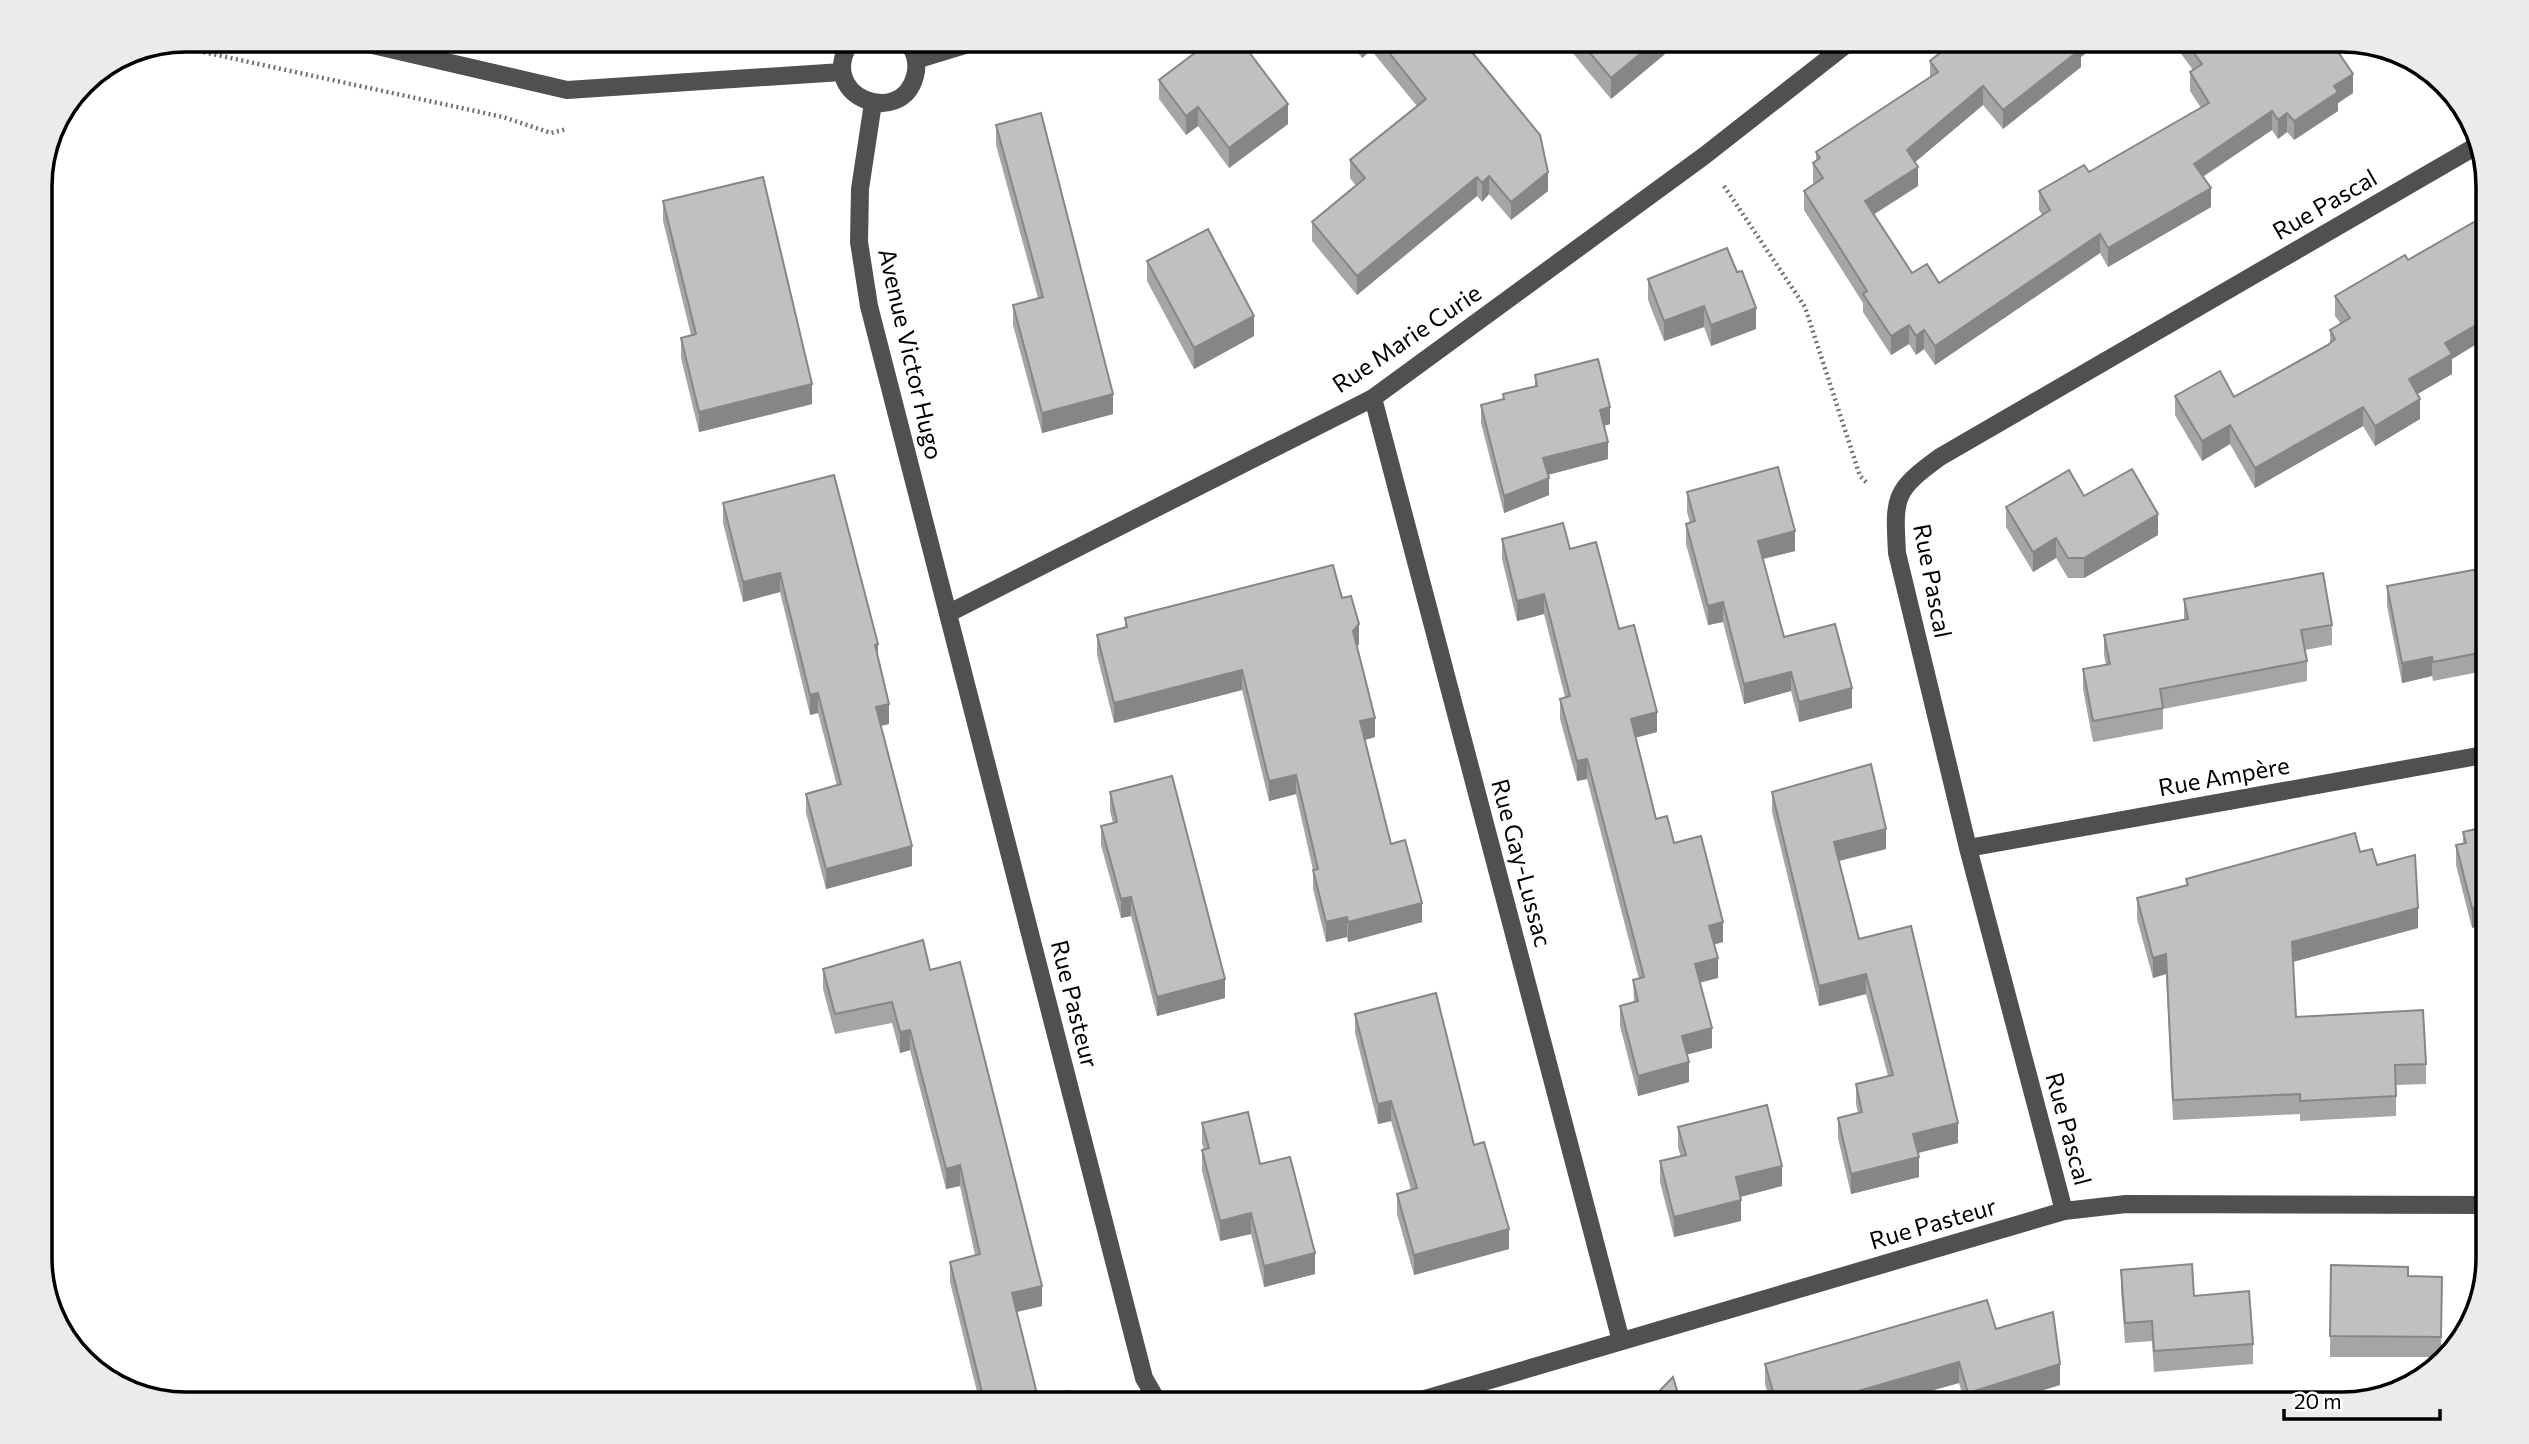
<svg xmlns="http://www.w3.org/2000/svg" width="2529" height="1444" font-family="Commissioner,sans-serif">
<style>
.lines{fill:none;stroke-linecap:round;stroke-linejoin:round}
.path{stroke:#727272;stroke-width:4.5;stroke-dasharray:2 3.5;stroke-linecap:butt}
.minor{stroke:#505050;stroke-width:18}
.wall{fill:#a5a5a5}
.shaded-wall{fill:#868686}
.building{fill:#c0c0c0;stroke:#868686;stroke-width:2}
.labels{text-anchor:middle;stroke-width:5;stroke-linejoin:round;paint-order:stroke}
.street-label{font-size:24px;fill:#000;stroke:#fff}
.rim{fill:none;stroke:#000;stroke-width:3.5}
</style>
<rect width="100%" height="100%" fill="#fff"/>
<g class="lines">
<!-- path -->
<g class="path">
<polyline points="166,44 503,117 551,133 567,129"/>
<polyline points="1724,186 1805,307 1860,476 1868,484"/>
</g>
<!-- minor -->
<g class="minor">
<polyline points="351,40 567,90 842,72"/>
<path d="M 852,40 C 813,95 901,130 915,76 C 919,62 914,51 907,40"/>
<polyline points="916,60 982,40"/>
<polyline points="873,103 860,189 859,242 869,306 1144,1378 1159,1404"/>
<polyline points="1373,398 1621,1341"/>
<polyline points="949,613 1373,398 1704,156 1852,40"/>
<polyline points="1968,848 2489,754"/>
<path d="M 2064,1211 L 1968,848 L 1897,553 C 1894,497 1893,491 1940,457 L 2478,145"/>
<polyline points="1408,1404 2064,1211 2126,1204 2489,1205"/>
</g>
</g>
<!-- wall -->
<g class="wall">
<polygon points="1347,40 1462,40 1548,191 1511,220 1489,194 1482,202 1477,196 1357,295 1312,241 1312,222 1356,186 1350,178 1350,160 1417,106 1371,50 1362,58"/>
<polygon points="1566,40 1665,40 1665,54 1611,99 1566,45"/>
<polygon points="1956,40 2102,40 2081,57 2081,67 2003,129 1983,105 1915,162 1918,186 1874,214 1912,273 1939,283 2042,215 2039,210 2039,191 2089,172 2201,108 2190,91 2190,72 2193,70 2171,40 2330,40 2353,93 2338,103 2338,111 2294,140 2287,132 2278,139 2272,130 2203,177 2211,207 2108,267 2100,253 1935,365 1924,349 1916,355 1909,344 1891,355 1863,312 1863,303 1804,210 1804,191 1814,184 1813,182 1813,163 1816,161 1816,152 1930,78 1930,61"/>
<polygon points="1159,80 1288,124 1229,168 1198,126 1186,135 1159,99"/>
<polygon points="996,125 1113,414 1042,433 1013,325 1013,305 1038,298 996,145"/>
<polygon points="663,201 812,404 699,432 681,358 681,338 691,335 663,221"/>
<polygon points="2488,214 2488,337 2452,359 2452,374 2417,394 2420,419 2375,446 2363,426 2255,488 2230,444 2202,461 2175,415 2175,396 2234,397 2330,343 2330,330 2341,324 2335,316 2335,296 2408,260"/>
<polygon points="1147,261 1254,336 1194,369 1147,281"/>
<polygon points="1648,279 1756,329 1711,346 1704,327 1664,341 1648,300"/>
<polygon points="1535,375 1610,424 1604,426 1608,459 1548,475 1549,495 1504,513 1481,423 1481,405 1503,399 1503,394 1535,386"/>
<polygon points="1687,492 1795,551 1763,559 1784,637 1852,708 1799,722 1791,691 1744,704 1723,622 1708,625 1686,544 1686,524 1690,523 1687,512"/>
<polygon points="2084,496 2158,535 2084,578 2068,578 2056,558 2033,572 2006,527 2006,507"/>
<polygon points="723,503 878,660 889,724 880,726 912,866 826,889 806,813 806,794 837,786 818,713 810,715 780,592 743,602 723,523"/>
<polygon points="1502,539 1570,549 1619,629 1657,732 1636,737 1656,819 1674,843 1723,942 1714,944 1718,978 1700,982 1712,1048 1687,1054 1689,1082 1638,1096 1620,1026 1620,1006 1634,1002 1633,980 1639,979 1587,779 1577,781 1560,719 1560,699 1565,697 1544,614 1517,621 1502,559"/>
<polygon points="2489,567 2489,670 2433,681 2432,676 2402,683 2387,606 2387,586"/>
<polygon points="1342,598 1359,644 1357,646 1375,737 1365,740 1391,844 1422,922 1348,942 1347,937 1326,942 1313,889 1313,870 1296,794 1269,801 1242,690 1114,723 1097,655 1097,635 1125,628 1125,618"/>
<polygon points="2184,599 2332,625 2332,645 2305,650 2307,661 2307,681 2163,709 2163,729 2093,742 2083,689 2083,669 2106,665 2104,655 2104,635 2184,619"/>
<polygon points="1110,792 1225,998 1157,1016 1131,916 1121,918 1101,845 1101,826 1113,823 1110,811"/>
<polygon points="1772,792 1886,849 1839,861 1859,939 1958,1143 1918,1153 1919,1177 1851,1194 1838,1138 1838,1118 1858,1113 1856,1104 1856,1084 1888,1076 1866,994 1819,1006 1772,812"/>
<polygon points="2489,826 2472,928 2456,865 2456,845 2463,843 2463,832"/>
<polygon points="2360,852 2377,865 2418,928 2293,962 2296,1017 2426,1064 2426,1084 2396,1085 2396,1116 2300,1121 2300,1114 2173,1120 2166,974 2153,978 2137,919 2137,898 2186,886 2186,879"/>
<polygon points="823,969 930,970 1042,1306 1017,1312 1038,1398 1072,1404 980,1404 950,1282 950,1262 975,1255 960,1186 946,1189 910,1050 900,1053 892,1023 835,1034 823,989"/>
<polygon points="1355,1014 1474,1145 1509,1249 1414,1275 1397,1214 1397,1194 1411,1190 1391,1121 1378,1124 1355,1033"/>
<polygon points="1202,1123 1260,1164 1315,1274 1264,1287 1251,1234 1220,1241 1202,1171 1202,1150 1204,1150 1202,1143"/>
<polygon points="1678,1127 1782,1186 1740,1197 1741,1221 1674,1237 1660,1182 1660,1161 1681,1157 1678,1148"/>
<polygon points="2331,1265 2408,1276 2442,1277 2441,1357 2330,1357"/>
<polygon points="2121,1270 2194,1296 2253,1344 2253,1364 2154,1372 2152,1341 2125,1343 2121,1290"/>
<polygon points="1996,1329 2060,1385 1997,1404 1965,1404 1959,1383 1884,1404 1745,1404 1769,1397 1765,1384 1765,1364"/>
</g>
<!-- shaded-wall -->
<g class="shaded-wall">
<polygon points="1362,40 1371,40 1371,50 1362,58"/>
<polygon points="1657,40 1665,40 1665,54 1611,99 1611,78"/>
<polygon points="2078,40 2102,40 2081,57 2081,67 2003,129 2003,110"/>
<polygon points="2353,74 2353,93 2338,103 2338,111 2294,140 2294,121 2334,86"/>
<polygon points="1983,86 1983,105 1907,169 1907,150"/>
<polygon points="1288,104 1288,124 1229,168 1229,148"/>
<polygon points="1198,107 1198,126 1186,135 1186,116"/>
<polygon points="2272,111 2272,130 2194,182 2194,164"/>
<polygon points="2287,113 2287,132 2278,139 2278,120"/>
<polygon points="1918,167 1918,186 1865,220 1865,201"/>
<polygon points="1548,172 1548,191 1511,220 1511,202"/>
<polygon points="1489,176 1489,194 1482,202 1482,183"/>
<polygon points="1477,177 1477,196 1357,295 1357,276"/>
<polygon points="2211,188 2211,207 2108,267 2108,248"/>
<polygon points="2100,234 2100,253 1935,365 1935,346"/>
<polygon points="1704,306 1704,327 1664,341 1664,321"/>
<polygon points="1756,308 1756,329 1711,346 1711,325"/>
<polygon points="1254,316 1254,336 1194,369 1194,348"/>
<polygon points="2488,318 2488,337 2452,359 2452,374 2409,399 2409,379 2445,343"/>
<polygon points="1909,325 1909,344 1891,355 1891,336"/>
<polygon points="1924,330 1924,349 1916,355 1916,336"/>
<polygon points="812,384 812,404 699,432 699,412"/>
<polygon points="1113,394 1113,414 1042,433 1042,413"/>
<polygon points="2420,399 2420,419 2375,446 2375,426"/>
<polygon points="1610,407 1610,424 1600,427 1600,410"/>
<polygon points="2363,407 2363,426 2255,488 2255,468"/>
<polygon points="2230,425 2230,444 2202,461 2202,441"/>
<polygon points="1608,442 1608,459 1543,476 1543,458"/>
<polygon points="1549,478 1549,495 1504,513 1504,496"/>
<polygon points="2158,514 2158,535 2084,578 2084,558"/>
<polygon points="1795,531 1795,551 1758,560 1758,541"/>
<polygon points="2056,538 2056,558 2033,572 2033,552"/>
<polygon points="780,573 780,592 743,602 743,582"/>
<polygon points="1544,594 1544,614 1517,621 1517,601"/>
<polygon points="1723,602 1723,622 1708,625 1708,606"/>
<polygon points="1359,624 1359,644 1353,650 1353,631"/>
<polygon points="878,644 878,664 875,645"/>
<polygon points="2432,657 2432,676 2402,683 2402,663"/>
<polygon points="1242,670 1242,690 1114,723 1114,703"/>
<polygon points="1791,672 1791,691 1744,704 1744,684"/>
<polygon points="1852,688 1852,708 1799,722 1799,702"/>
<polygon points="818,693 818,713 810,715 810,695"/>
<polygon points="889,704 889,724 876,727 876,707"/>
<polygon points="1657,712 1657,732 1631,739 1631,719"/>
<polygon points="1375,718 1375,737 1360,741 1360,721"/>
<polygon points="1587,759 1587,779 1577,781 1577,761"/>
<polygon points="1296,775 1296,794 1269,801 1269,781"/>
<polygon points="1886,829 1886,849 1834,862 1834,842"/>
<polygon points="912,846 912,866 826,889 826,869"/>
<polygon points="1131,897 1131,916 1121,918 1121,899"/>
<polygon points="1422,903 1422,922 1348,942 1348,922"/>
<polygon points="2489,904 2489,923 2472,928 2472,908"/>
<polygon points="2418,908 2418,928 2292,962 2292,942"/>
<polygon points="1347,917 1347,937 1326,942 1326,922"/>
<polygon points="1723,922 1723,942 1709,946 1709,926"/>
<polygon points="2166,954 2166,974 2153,978 2153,958"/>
<polygon points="1718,958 1718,978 1695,984 1695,964"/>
<polygon points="1866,974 1866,994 1819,1006 1819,986"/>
<polygon points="1225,979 1225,998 1157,1016 1157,997"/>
<polygon points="1712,1028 1712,1048 1682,1056 1682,1036"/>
<polygon points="910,1030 910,1050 900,1053 900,1032"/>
<polygon points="1689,1062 1689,1082 1638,1096 1638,1076"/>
<polygon points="1391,1101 1391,1121 1378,1124 1378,1104"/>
<polygon points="1958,1123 1958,1143 1913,1154 1913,1134"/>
<polygon points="1919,1157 1919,1177 1851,1194 1851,1174"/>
<polygon points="960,1165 960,1186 946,1189 946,1169"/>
<polygon points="1782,1166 1782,1186 1736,1198 1736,1177"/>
<polygon points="1741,1200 1741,1221 1674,1237 1674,1217"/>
<polygon points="1251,1213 1251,1234 1220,1241 1220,1221"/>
<polygon points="1509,1229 1509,1249 1414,1275 1414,1255"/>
<polygon points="1315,1253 1315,1274 1264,1287 1264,1266"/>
<polygon points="1042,1286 1042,1306 1012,1313 1012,1293"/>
<polygon points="1959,1362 1959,1383 1884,1404 1813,1404"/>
<polygon points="2060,1364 2060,1385 1997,1404 1968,1404 1968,1393"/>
</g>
<!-- building -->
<g class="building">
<polygon points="1212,40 1240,40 1288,104 1229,148 1198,107 1186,116 1159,80"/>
<polygon points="1379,40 1462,40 1540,135 1548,172 1511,202 1489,176 1482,183 1477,177 1357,276 1312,222 1365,178 1350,160 1426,99"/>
<polygon points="1579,40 1657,40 1611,78"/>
<polygon points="1956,40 2078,40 2076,42 2081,49 2003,110 1983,86 1907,150 1918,167 1865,201 1912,273 1927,264 1939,283 2050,210 2039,191 2084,165 2089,172 2209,103 2190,72 2202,64 2184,40 2330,40 2353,74 2334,86 2338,92 2294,121 2287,113 2278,120 2272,111 2194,164 2211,188 2108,248 2100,234 1935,346 1924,330 1916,336 1909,325 1891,336 1863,294 1867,291 1804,191 1823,178 1813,163 1820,158 1816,152 1938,72 1930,61"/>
<polygon points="1041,113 1113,394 1042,413 1013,305 1043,297 996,125"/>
<polygon points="763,177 812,384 699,412 681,338 696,334 663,201"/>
<polygon points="2488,214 2488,318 2445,343 2452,354 2409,379 2420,399 2375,426 2363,407 2255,468 2230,425 2202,441 2175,396 2220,371 2234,397 2328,345 2335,339 2330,330 2350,318 2335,296 2405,255 2408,260"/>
<polygon points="1208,229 1254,316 1194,348 1147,261"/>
<polygon points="1727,248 1737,272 1742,271 1756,308 1711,325 1704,306 1664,321 1648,279"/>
<polygon points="1598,359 1610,407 1600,410 1608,442 1543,458 1549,478 1504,496 1481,405 1504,399 1503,394 1537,386 1535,375"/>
<polygon points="1778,467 1795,531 1758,541 1784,637 1835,624 1852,688 1799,702 1791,672 1744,684 1723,602 1708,606 1686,524 1695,521 1687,492"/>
<polygon points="2132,469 2158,514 2084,558 2068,558 2056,538 2033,552 2006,507 2069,470 2084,496"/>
<polygon points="834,475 878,644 875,645 889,704 876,707 912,846 826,869 806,794 841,784 818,693 810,695 780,573 743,582 723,503"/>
<polygon points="1563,523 1570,549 1596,542 1619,629 1634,625 1657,712 1631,719 1656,819 1667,816 1674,843 1701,836 1723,922 1709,926 1718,958 1695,964 1712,1028 1682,1036 1689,1062 1638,1076 1620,1006 1638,1001 1633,980 1644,977 1587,759 1577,761 1560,699 1570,696 1544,594 1517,601 1502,539"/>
<polygon points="1333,565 1342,598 1351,596 1359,624 1353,631 1375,718 1360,721 1391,844 1405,840 1422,903 1348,922 1347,917 1326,922 1313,870 1318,869 1296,775 1269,781 1242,670 1114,703 1097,635 1127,627 1125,618"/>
<polygon points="2489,567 2489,651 2433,662 2432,657 2402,663 2387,586"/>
<polygon points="2323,573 2332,625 2301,630 2307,661 2160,689 2163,708 2093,721 2083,669 2110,664 2104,635 2188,619 2184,599"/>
<polygon points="1871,764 1886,829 1834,842 1859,939 1911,926 1958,1123 1913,1134 1919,1157 1851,1174 1838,1118 1862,1112 1856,1084 1893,1075 1866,974 1819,986 1772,792"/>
<polygon points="1172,776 1225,979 1157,997 1131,897 1121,899 1101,826 1117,822 1110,792"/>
<polygon points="2489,826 2489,904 2472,908 2456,845 2466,843 2463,832"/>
<polygon points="2355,833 2360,852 2372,849 2377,865 2415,855 2418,908 2292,942 2296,1017 2423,1010 2426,1064 2395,1065 2396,1096 2300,1101 2300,1094 2173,1100 2166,954 2153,958 2137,898 2188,885 2186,879"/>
<polygon points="923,940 930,970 960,962 1042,1286 1012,1293 1038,1398 1069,1391 1072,1404 985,1404 950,1262 980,1254 960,1165 946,1169 910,1030 900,1032 892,1002 835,1014 823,969"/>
<polygon points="1436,993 1474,1145 1484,1142 1509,1229 1414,1255 1397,1194 1417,1188 1391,1101 1378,1104 1355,1014"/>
<polygon points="1767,1105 1782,1166 1736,1177 1741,1200 1674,1217 1660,1161 1686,1155 1678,1127"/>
<polygon points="1248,1112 1260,1164 1290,1157 1315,1253 1264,1266 1251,1213 1220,1221 1202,1150 1209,1148 1202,1123"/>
<polygon points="2192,1264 2194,1296 2249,1291 2253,1344 2154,1351 2152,1321 2125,1323 2121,1270"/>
<polygon points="2331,1265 2408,1267 2408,1276 2442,1277 2441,1337 2330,1336"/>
<polygon points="1987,1300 1996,1329 2053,1312 2060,1364 1968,1393 1959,1362 1813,1404 1745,1404 1774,1395 1765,1364"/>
<polygon points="1673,1377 1681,1404 1647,1404"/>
</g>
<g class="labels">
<!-- street labels -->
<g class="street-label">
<text transform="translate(2325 205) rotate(-30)" y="8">Rue Pascal</text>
<text transform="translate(1407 339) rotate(-34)" y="8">Rue Marie Curie</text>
<text transform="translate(910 354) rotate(77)" y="8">Avenue Victor Hugo</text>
<text transform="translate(1932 581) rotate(79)" y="8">Rue Pascal</text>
<text transform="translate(2224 777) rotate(-10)" y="8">Rue Ampère</text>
<text transform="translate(1521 863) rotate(75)" y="8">Rue Gay-Lussac</text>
<text transform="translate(1074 1004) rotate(76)" y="8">Rue Pasteur</text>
<text transform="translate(2068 1129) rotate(75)" y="8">Rue Pascal</text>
<text transform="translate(1933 1224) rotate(-16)" y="8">Rue Pasteur</text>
</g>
</g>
<!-- crop -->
<path d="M0 0H2529V1444H0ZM186 52H2342A134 134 0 0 1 2476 186V1258A134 134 0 0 1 2342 1392H186A134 134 0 0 1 52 1258V186A134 134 0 0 1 186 52Z" fill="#ebebeb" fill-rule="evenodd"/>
<path class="rim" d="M186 52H2342A134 134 0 0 1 2476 186V1258A134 134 0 0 1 2342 1392H186A134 134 0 0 1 52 1258V186A134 134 0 0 1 186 52Z"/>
<!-- scale -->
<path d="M2284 1409v10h156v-10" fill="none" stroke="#000000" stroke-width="3.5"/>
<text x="2294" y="1409" font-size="21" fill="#000000" stroke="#ffffff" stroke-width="5" paint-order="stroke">20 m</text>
</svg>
